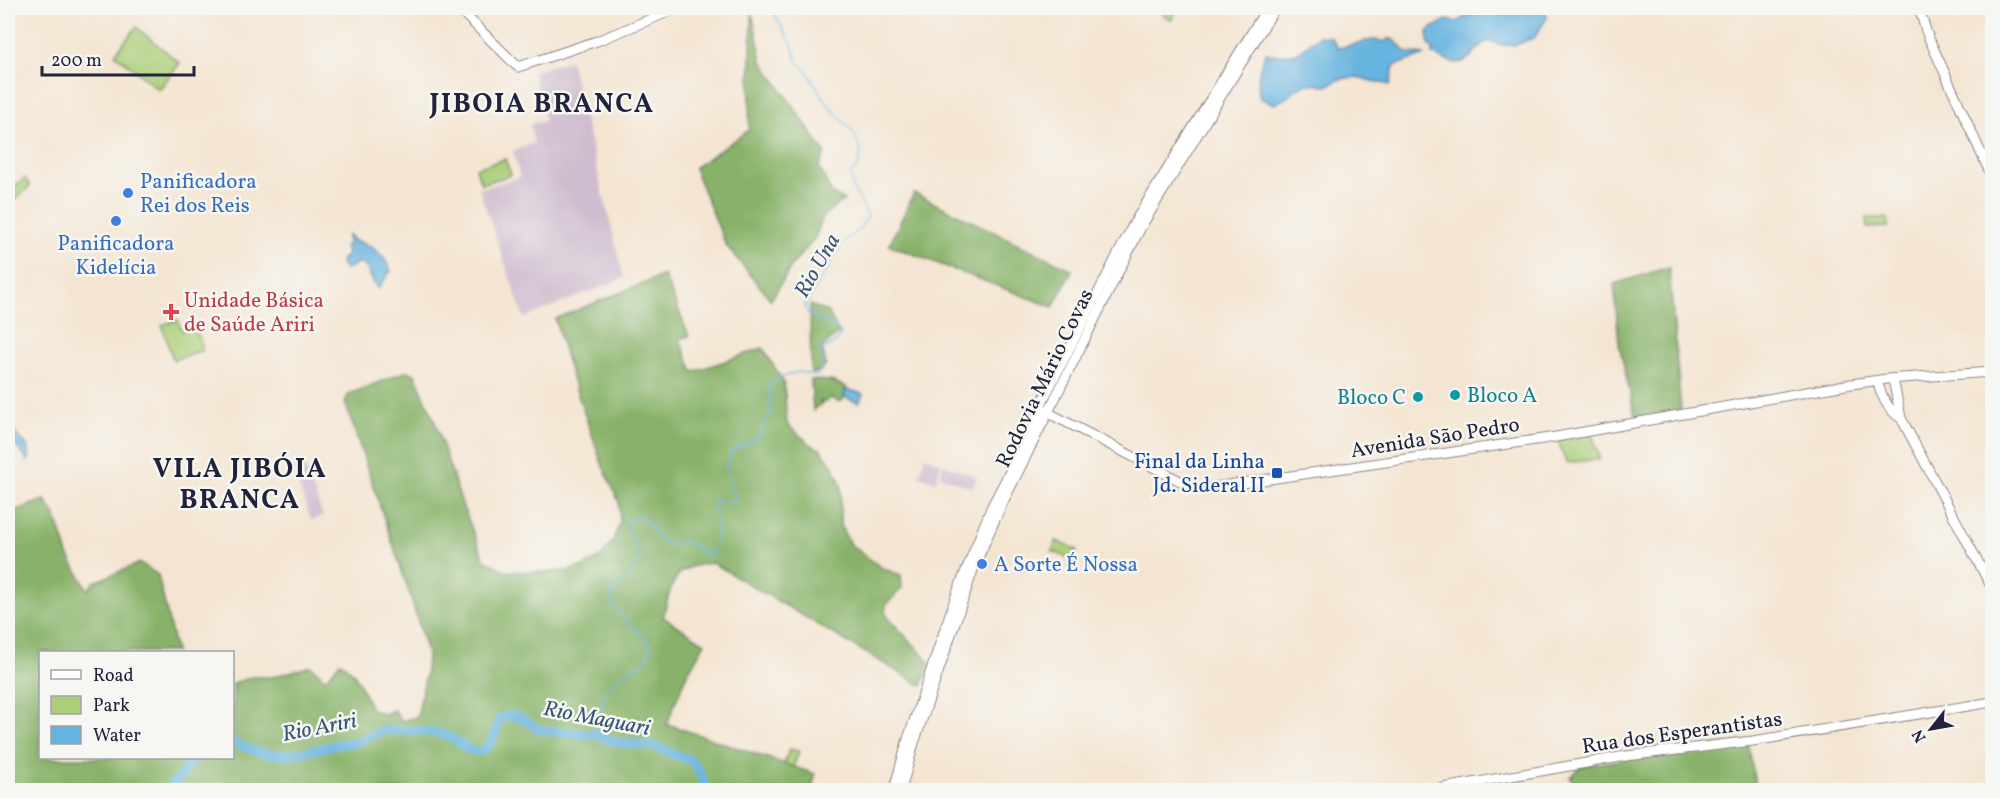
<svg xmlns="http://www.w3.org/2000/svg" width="2000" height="798" font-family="Vollkorn,serif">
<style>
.industrial{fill:#cfbdcf}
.green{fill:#abcf79;stroke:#66785a;stroke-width:1.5}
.forest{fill:#88b269;stroke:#556a52;stroke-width:1.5}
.water{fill:#65b3df;stroke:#446a8d;stroke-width:1.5}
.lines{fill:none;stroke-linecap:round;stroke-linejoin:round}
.stream{stroke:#65b3df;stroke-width:1.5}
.river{stroke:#65b3df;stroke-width:9}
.major-casing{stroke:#8b8486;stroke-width:11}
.major{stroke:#fff;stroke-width:9}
.shop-dot{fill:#3f7fe0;stroke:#f6f6f2;stroke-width:2}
.health-dot{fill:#e0444e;stroke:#f6f6f2;stroke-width:2}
.culture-dot{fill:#0f9aa8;stroke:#f6f6f2;stroke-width:2}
.transit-dot{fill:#1a4fb4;stroke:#f6f6f2;stroke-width:2}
.labels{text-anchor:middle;stroke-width:5;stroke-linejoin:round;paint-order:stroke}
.shop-label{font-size:21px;fill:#366cbe;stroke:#f6f6f2;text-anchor:start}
.health-label{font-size:21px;fill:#be3a42;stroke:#f6f6f2;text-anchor:start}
.street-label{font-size:21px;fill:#22223b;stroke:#f6f6f2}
.culture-label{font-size:21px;fill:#0d838f;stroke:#f6f6f2;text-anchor:start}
.transit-label{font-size:21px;fill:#164399;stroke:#f6f6f2;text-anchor:end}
.water-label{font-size:22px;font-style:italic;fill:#395574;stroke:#f6f6f2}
.district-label{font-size:27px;font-weight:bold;letter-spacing:1.5px;fill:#22223b;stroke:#f6f6f2}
</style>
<rect width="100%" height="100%" fill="#f6f6f2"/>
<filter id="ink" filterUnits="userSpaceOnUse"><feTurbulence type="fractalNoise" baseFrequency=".0167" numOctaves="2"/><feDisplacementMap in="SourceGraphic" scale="12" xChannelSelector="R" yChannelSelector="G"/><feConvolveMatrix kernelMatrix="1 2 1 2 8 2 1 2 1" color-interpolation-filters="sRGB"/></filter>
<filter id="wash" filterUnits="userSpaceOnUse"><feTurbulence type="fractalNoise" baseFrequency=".008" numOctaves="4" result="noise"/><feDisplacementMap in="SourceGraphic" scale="24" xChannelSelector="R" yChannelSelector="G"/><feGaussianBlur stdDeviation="1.35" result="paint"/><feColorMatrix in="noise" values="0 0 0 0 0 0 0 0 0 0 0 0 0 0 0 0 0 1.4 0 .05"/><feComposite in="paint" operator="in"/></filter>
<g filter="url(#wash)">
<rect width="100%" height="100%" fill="#f4e5d2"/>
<!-- industrial -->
<g class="industrial">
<polygon points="570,60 624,278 524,318 479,189 520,177 513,151 534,143 530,124 545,121 533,72"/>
<polygon points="925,457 933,458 933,460 941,463 936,482 919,476"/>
<polygon points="304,464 323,516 311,520 292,468"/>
<polygon points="943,464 977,477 972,488 940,476"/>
</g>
<!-- green -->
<g class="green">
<polygon points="1158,8 1175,8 1178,9 1171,20 1156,10"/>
<polygon points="136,27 180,63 159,90 115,54"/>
<polygon points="505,159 511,175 481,184 476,168"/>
<polygon points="25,178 30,186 15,200 8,191"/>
<polygon points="1867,218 1888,218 1888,227 1867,228"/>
<polygon points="178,320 182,331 196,328 203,350 173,360 162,325"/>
<polygon points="1592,434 1600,459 1566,463 1558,440"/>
<polygon points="1056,541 1077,550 1073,560 1052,551"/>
<polygon points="789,749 799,751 793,768 784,765"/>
</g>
<!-- forest -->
<g class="forest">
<polygon points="752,13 762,61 825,153 819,167 832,194 844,200 824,215 815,238 792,265 771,300 726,245 694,168 749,130"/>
<polygon points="914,193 1072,270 1053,307 889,245"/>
<polygon points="1669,267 1681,411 1635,416 1619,344 1614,284"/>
<path d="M 664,275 L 689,336 L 680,339 L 693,372 L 763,348 L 784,383 L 787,424 L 811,445 L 821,449 L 834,467 L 841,485 L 840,525 L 850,544 L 882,568 L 901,575 L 902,588 L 886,605 L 885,613 C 898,632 917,645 930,663 L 922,686 L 713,563 C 672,566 673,581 663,617 L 705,643 L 686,676 L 667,724 L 815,774 L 812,790 L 8,790 L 8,513 L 45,500 L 56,517 L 68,555 L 88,590 L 94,582 L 140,563 L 158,575 L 176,652 L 40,652 L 40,758 L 232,758 L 233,683 L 252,677 L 272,677 L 311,666 L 326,679 L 340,662 C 359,672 362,692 372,710 L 383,714 L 394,710 L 401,721 L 417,717 L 426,673 L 427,653 L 411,598 L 345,402 L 349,394 L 407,371 L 415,374 L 435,422 L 463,507 L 484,559 L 505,571 L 547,572 L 566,571 L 585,566 L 602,556 L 613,540 L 620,522 L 619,502 L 602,464 L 571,375 L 555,319 Z"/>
<polygon points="810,305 828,312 839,333 822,347 826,365 820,371 811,374"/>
<polygon points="811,380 831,381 846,387 843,400 840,402 830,398 826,402 820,401 822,403 818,407 815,407 813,412"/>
<polygon points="1748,741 1756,790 1577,790 1570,777 1582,766"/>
</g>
<!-- water -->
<g class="water">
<path d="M 1516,8 L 1539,8 L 1546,12 L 1547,18 L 1534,38 C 1528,39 1526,41 1521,43 C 1509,48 1499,44 1488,41 C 1481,44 1479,47 1474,53 C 1462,70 1447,61 1432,54 L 1433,49 L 1429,45 L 1427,34 L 1429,30 L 1446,20 L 1457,22 L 1466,16 L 1489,13 L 1498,15 Z"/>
<path d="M 1319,36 L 1331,37 L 1338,48 C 1351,46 1374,36 1384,42 L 1389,38 L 1394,40 L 1408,53 L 1425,55 L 1394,66 L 1390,85 L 1356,77 L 1340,79 L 1329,85 L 1304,84 L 1295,90 L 1290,96 L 1274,104 L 1260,98 C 1256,85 1259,64 1266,53 L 1279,55 L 1297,53 Z"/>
<path d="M 348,235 C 351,236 353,239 355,241 C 357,242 363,243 365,244 C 378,250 387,260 391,272 L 388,273 C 387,280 380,282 379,289 C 369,282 372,268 359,262 L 345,270 L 341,264 L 342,259 L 347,255 L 345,246 L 349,244 L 347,239 Z"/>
<polygon points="846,389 863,394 859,403 844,397"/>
<polygon points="8,427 15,431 16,435 27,445 30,457 26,463 27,459 17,447 8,442"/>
</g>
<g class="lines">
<!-- stream -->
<polyline class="stream" points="599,735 596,729 605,693 621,675 645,662 652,646 615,609 611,592 631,577 640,555 625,523 640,515 667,545 686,542 712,556 718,526 713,501 736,502 726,470 732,451 758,437 770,413 770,385 785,376 798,372 816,376 822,368 821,350 836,342 841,335 839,330 808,314 805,305 843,242 859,230 868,216 853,188 851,173 858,167 861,151 854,133 830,107 806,70 798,63 792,45 771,8"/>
<!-- river -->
<g class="river">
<path d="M 232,742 C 278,763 293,754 339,744 C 345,743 351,744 357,742 C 373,736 375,730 395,730 C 411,731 430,730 445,735 C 456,738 466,752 478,751 C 492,751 495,730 499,719 L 509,716 L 519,717 L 540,730 L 599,735 L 616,742 L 652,746 L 669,752 L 692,761 L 700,773 L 707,790"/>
<polyline points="169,790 194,758"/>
</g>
</g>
</g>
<g filter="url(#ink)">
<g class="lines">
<defs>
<g id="major">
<polyline points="458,8 518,67 597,41 678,8"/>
<polyline points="1919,8 1927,34 1992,177"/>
<polyline points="1893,379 1901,418 1992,588"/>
<path d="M 1877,381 C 1881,395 1887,410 1901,418"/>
<polyline points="1041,409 1182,482 1196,487 1208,488 1556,437 1851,384 1887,379 1992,372"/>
<polyline points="894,790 907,742 957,593 992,506 1034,425 1043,400 1134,223 1267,8"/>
<polyline points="901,790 914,743 974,567 1001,506 1141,227 1275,8"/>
<polyline points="1432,790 1626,756 1753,741 1992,702"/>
</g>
</defs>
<!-- major casing -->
<use href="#major" class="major-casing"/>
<!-- major -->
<use href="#major" class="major"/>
</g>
</g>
<!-- markers -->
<g class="shop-dot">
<circle cx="128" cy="193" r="6"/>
<circle cx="116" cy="221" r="6"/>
<circle cx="982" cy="564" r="6"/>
</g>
<path class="health-dot" d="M168 303h6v6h6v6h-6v6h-6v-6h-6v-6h6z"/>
<g class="culture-dot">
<circle cx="1455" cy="395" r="6"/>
<circle cx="1418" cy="397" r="6"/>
</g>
<rect class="transit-dot" x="1271" y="467" width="12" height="12" rx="3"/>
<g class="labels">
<!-- shop labels -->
<g class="shop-label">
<text x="140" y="188">Panificadora<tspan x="140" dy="24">Rei dos Reis</tspan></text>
<text x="116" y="250" text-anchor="middle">Panificadora<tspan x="116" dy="24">Kidelícia</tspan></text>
<text x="994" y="571">A Sorte É Nossa</text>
</g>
<!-- health labels -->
<g class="health-label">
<text x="184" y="307">Unidade Básica<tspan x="184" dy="24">de Saúde Ariri</tspan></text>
</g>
<!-- street labels -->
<g class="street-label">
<text transform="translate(1044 378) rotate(-64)" y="7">Rodovia Mário Covas</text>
<text transform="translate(1435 437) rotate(-9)" y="7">Avenida São Pedro</text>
<text transform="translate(1682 732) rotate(-8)" y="7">Rua dos Esperantistas</text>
</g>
<!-- culture labels -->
<g class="culture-label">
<text x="1467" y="402">Bloco A</text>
<text x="1406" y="404" text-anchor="end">Bloco C</text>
</g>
<!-- transit labels -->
<g class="transit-label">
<text x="1265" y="468">Final da Linha<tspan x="1265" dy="24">Jd. Sideral II</tspan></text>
</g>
<!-- water labels -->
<g class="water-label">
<text transform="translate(816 265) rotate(-60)" y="8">Rio Una</text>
<text transform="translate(597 717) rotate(11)" y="8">Rio Maguari</text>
<text transform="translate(319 726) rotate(-11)" y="8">Rio Ariri</text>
</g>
<!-- district labels -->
<g class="district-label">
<text x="542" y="112">JIBOIA BRANCA</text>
<text x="240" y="477">VILA JIBÓIA<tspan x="240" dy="31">BRANCA</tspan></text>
</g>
</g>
<!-- margin -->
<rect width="2000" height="798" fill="none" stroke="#f6f6f2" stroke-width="30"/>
<!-- legend -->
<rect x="39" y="651" width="195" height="108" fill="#f6f6f2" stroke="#a1a1a9" stroke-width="1.5"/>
<rect x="51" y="670" width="30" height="9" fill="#ffffff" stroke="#a1a1a9" stroke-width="1.5"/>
<text x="93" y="681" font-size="18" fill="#22223b">Road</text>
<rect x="51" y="696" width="30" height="18" fill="#abcf79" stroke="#a1a1a9" stroke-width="1.5"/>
<text x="93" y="711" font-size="18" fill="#22223b">Park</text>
<rect x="51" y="726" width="30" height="18" fill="#65b3df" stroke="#a1a1a9" stroke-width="1.5"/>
<text x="93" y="741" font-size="18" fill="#22223b">Water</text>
<!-- north arrow -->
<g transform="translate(1931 729) rotate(239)" stroke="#f6f6f2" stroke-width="4.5" paint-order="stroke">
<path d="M0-4.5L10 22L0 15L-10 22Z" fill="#22223b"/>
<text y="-9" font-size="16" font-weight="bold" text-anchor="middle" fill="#22223b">N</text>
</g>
<!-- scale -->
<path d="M42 66v9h152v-9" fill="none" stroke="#22223b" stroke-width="3"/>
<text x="51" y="66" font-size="18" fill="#22223b" stroke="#f6f6f2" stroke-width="4.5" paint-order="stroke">200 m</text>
</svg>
